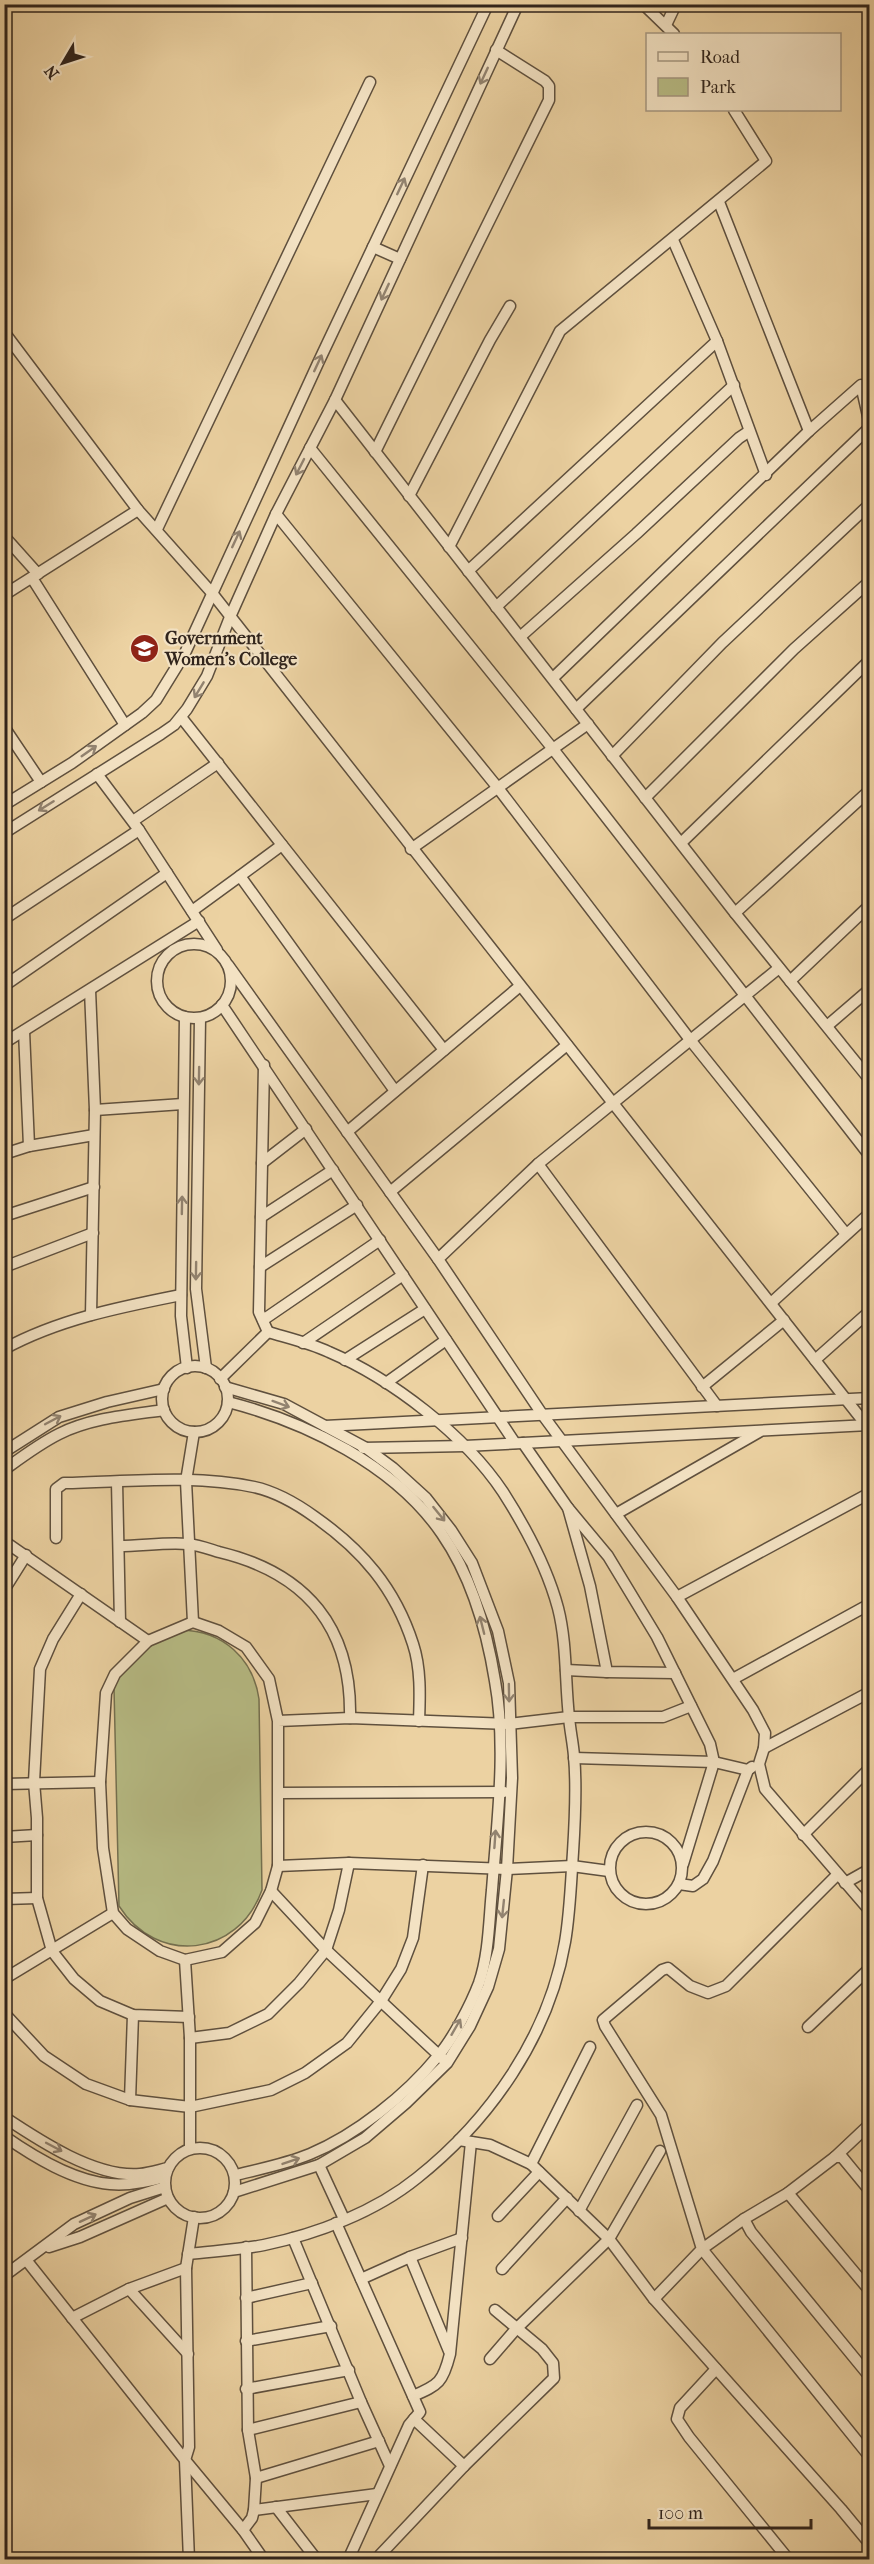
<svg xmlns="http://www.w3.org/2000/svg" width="874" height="2564" font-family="'IM FELL French Canon',serif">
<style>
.green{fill:#b7bc85;stroke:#747050;stroke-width:1.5}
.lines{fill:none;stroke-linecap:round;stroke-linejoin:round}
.minor-casing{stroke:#5f503e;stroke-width:13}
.minor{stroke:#f3e2c3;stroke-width:10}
.oneway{stroke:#928370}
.labels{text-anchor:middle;stroke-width:4.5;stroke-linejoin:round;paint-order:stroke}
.poi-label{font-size:18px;font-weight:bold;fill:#30241c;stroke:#f3e2c3;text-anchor:start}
</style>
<rect width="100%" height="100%" fill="#ecd2a2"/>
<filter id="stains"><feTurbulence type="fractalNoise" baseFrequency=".00333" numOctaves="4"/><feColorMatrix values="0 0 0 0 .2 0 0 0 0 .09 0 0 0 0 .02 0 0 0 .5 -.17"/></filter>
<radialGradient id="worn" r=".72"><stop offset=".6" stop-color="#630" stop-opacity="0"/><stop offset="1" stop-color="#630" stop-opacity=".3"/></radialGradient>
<!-- green -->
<path class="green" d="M 181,1630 C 223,1631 253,1658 259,1699 L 262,1890 C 238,1957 157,1966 119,1906 L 114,1688 C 125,1649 148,1645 181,1630 Z"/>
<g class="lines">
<defs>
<g id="minor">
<polyline points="643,4 674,34"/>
<polyline points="666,25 676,4"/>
<polyline points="719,202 809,431"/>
<polyline points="673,240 717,341 766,475"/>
<polyline points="373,247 400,259"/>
<polyline points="4,332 138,510 212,593 870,1430"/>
<polyline points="335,400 735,913 870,1080"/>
<polyline points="310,448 553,749 870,1156"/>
<polyline points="375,452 549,100 549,86 545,81 496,50"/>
<polyline points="409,496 490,340 510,306"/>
<polyline points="276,514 498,788 691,1041 846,1234"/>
<polyline points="157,529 370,82"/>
<polyline points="4,536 38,574"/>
<polyline points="449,547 560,331 766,161 734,110"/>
<polyline points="468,571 717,341"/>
<polyline points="32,578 125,725"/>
<polyline points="4,595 138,510"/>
<polyline points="496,607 734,385"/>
<polyline points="520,637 636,534 739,438 748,432"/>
<polyline points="553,678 809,431 861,385 870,425"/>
<polyline points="576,709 870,427"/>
<polyline points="181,717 444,1050"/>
<polyline points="4,727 41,782"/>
<polyline points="612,756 722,643 870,504"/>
<polyline points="97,774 139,830 217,950"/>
<polyline points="645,798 794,649 870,581"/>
<polyline points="4,805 72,763 142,713 156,700 185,653 319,361 488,4"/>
<polyline points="133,821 218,763"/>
<polyline points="4,833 161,734 174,725 187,709 207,676 230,617 276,514 335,400 518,4"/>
<polyline points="681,843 870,660"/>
<polyline points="411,849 588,724"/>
<polyline points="240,876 282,845"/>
<polyline points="192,911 240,876 395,1091"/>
<polyline points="735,913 870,790"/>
<polyline points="4,919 139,830"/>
<circle cx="194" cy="981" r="37"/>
<polyline points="228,965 438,1259"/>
<polyline points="790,981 870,905"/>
<polyline points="4,986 167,873"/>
<polyline points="90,990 95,1110 91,1315"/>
<polyline points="222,1005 515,1443"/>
<polyline points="185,1017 181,1316 187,1368"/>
<polyline points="200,1018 196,1289 206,1368"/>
<polyline points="827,1026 870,989"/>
<polyline points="24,1031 29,1146"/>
<polyline points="4,1043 199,921"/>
<polyline points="264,1065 259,1312 268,1332"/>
<polyline points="95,1110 183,1104"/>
<polyline points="347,1132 520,986"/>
<polyline points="4,1154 29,1146 94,1135"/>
<polyline points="262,1163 306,1129"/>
<polyline points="538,1164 717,1406"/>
<polyline points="390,1192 567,1045"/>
<polyline points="4,1216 94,1187"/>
<polyline points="261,1217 333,1170"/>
<polyline points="4,1267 93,1233"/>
<polyline points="260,1267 357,1205"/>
<polyline points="771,1303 870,1213"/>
<polyline points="263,1320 380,1240"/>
<polyline points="303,1343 403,1275"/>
<path d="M 4,1349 C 59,1319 121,1307 181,1295"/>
<polyline points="345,1360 425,1309"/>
<polyline points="815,1360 870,1311"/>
<circle cx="195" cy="1399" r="33"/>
<polyline points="386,1383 446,1340"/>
<polyline points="225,1387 284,1404 366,1448 393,1468 426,1498 451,1530 472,1563 498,1631 509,1683 512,1778 507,1869 499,1949 488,1987 470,2026 447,2063 406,2103 365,2138 319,2165 234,2192"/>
<polyline points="702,1387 784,1320"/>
<path d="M 228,1402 C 306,1422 395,1465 442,1534 C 471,1576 487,1631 495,1681 C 507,1747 497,1823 492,1890 C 489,1920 489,1954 479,1983 C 471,2004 453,2039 438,2056 C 406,2095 356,2135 310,2154 C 286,2164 260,2169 235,2175"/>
<polyline points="325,1426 870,1398"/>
<polyline points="523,1443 568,1508 590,1586 607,1672 675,1673"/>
<polyline points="363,1448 465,1446 869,1425"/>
<polyline points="4,1452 59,1417 107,1402 164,1389"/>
<path d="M 4,1470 C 22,1457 39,1444 59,1434 C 91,1418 129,1415 164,1410"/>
<polyline points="117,1482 120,1622"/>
<polyline points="870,1493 677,1597 753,1710 765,1733 764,1748 759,1764 765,1789 870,1911"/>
<polyline points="568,1508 608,1556 657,1637 710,1744 714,1762 683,1864"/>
<polyline points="616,1514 759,1432"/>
<path d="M 56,1538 L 56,1489 L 64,1483 C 126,1482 193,1474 254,1487 C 277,1492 297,1504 315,1517 C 362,1550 395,1588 413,1644 C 421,1668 420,1696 419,1721"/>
<polyline points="4,1541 148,1641"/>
<path d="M 119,1546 C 142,1546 166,1542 188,1544 C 198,1545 209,1549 219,1552 C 307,1573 352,1628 350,1718"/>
<polyline points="4,1590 26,1555"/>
<polyline points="81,1594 53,1639 40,1669 34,1782 37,1818 37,1898 52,1951 74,1979 100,2001 133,2015 189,2017"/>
<polyline points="677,1597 542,1414 438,1259 538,1164 779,968"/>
<polyline points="193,1622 186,1481 194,1432"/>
<polyline points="566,1670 607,1672"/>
<polyline points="733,1679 870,1604"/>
<polyline points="278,1721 278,1866 271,1891 255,1923 222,1952 185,1960 160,1951 127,1929 113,1913 103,1848 100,1782 106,1693 115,1674 148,1641 193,1622 219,1631 246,1647 269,1679 278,1721 350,1718 509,1724 569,1717 663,1717 691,1706"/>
<polyline points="764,1748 870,1692"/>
<polyline points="574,1758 714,1762 748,1770"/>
<polyline points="4,1784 100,1782"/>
<polyline points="279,1793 504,1792"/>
<circle cx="646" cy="1868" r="36"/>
<polyline points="803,1835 870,1768"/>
<polyline points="4,1837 37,1835"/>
<polyline points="278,1866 349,1863 507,1869 572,1866 609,1871"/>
<polyline points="845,1883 870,1869"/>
<polyline points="679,1884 693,1886 703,1879 713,1861 748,1770 752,1767"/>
<polyline points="271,1891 326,1950 444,2060"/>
<polyline points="4,1899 37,1898"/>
<polyline points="185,1960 190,2038 190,2148"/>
<polyline points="4,1979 113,1913"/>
<polyline points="4,2013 44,2056 86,2084 130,2100 190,2107 271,2090 305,2073 347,2043 381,2001 401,1969 413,1938 423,1865"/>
<polyline points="808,2027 870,1968"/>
<polyline points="190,2038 229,2033 268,2014 299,1983 326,1950 339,1910 349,1863"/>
<polyline points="130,2100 133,2015"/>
<path d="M 4,2117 C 40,2141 96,2178 140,2174 C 149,2173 159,2170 168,2168"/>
<path d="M 4,2136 C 34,2157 73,2181 110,2184 C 129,2186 147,2182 165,2177"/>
<polyline points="459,2140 490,2145 531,2164 609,2239 654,2299 841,2509 870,2544"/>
<circle cx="200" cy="2183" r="35"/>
<polyline points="835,2157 870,2124"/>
<polyline points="531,2164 590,2047"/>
<polyline points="319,2165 344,2219"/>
<polyline points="870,2191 842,2157 835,2157 788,2193 744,2219 751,2232 870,2377"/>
<polyline points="788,2193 870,2291"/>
<polyline points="579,2211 637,2105"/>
<polyline points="498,2216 539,2172"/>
<polyline points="744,2219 702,2249 870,2457"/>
<polyline points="336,2223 420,2412 409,2425 348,2560"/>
<polyline points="293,2238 361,2402 390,2466"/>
<polyline points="49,2247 80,2237 168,2198"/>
<path d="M 188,2254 C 213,2251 239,2250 264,2245 C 317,2234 375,2212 417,2178 C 490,2120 549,2036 565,1942 C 570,1913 571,1882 573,1852 C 575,1821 577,1787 574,1756 C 573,1743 570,1730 569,1717 C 565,1682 567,1643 558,1608 C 547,1567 526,1528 503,1492 C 465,1435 392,1379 329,1352 C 310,1343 288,1338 268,1332 L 220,1379"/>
<polyline points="410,2257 462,2238"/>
<polyline points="27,2261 185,2460 243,2530 264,2560"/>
<polyline points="502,2269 567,2198"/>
<polyline points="4,2276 74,2224 130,2198 165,2187"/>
<polyline points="361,2279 410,2257 449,2351"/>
<polyline points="129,2289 188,2354"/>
<polyline points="246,2298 312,2283"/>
<polyline points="654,2299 702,2249 661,2115 605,2026 603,2020 662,1970 668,1968 690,1986 708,1993 726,1986 837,1875"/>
<polyline points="72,2318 129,2289 186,2268"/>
<polyline points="246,2341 331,2326"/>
<polyline points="490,2359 516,2329 609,2239 660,2151"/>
<polyline points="716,2369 680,2408 677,2419 689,2437 789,2560"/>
<polyline points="246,2389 349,2370"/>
<path d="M 413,2396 C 439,2385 443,2382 450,2354 L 471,2142"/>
<polyline points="414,2419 464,2466"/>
<polyline points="248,2430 361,2402"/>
<polyline points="256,2478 379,2441"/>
<polyline points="276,2507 317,2560"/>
<polyline points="254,2510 377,2494"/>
<polyline points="243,2530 252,2518 254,2510 256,2478 248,2430 246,2247"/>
<polyline points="380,2555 464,2466 554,2378 553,2363 542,2349 495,2310"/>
<polyline points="189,2560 185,2460 189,2447 186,2268 194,2217"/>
</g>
</defs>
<!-- minor casing -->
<use href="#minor" class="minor-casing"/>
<!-- minor -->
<use href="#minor" class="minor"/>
</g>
<!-- one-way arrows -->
<defs><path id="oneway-shaft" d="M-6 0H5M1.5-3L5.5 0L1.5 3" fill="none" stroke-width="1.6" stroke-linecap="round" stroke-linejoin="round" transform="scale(1.5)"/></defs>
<g class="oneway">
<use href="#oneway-shaft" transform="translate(484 76) rotate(115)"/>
<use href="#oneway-shaft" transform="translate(401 186) rotate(-65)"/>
<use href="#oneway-shaft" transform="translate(385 292) rotate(115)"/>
<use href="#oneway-shaft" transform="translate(318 363) rotate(-65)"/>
<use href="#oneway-shaft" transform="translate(300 467) rotate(117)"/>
<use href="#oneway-shaft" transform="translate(236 539) rotate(-65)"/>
<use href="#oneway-shaft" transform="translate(199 690) rotate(121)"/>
<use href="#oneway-shaft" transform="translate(89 751) rotate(-35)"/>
<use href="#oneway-shaft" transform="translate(46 806) rotate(148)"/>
<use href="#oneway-shaft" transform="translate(199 1076) rotate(91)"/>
<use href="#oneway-shaft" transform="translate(182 1205) rotate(-89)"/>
<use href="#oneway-shaft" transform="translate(196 1271) rotate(91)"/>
<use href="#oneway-shaft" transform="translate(281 1404) rotate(20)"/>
<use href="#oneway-shaft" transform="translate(53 1420) rotate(-28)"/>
<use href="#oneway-shaft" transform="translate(439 1514) rotate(51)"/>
<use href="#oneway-shaft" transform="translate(482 1625) rotate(-104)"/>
<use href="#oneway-shaft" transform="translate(509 1693) rotate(89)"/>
<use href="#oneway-shaft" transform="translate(495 1839) rotate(-86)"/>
<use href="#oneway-shaft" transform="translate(503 1909) rotate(96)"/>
<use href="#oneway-shaft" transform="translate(456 2027) rotate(-60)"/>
<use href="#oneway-shaft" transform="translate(54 2147) rotate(28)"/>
<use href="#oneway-shaft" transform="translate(291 2161) rotate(-19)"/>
<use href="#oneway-shaft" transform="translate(88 2218) rotate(-25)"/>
</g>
<!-- icons -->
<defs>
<symbol id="university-disc" viewBox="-11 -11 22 22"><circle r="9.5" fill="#8f2418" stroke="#f3e2c3"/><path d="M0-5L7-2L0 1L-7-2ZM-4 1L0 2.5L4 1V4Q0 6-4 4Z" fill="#fff"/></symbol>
</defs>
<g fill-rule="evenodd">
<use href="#university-disc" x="128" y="632" width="33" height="33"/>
</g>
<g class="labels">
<!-- poi labels -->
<g class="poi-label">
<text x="165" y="644">Government<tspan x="165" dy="21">Women's College</tspan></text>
</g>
</g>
<!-- margin -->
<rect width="874" height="2564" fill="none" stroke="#ecd2a2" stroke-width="24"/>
<rect x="6" y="6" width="862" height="2552" fill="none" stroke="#30241c" stroke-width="3"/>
<rect x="12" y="12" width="850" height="2540" fill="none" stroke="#30241c" stroke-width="1.5"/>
<!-- legend -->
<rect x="646" y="33" width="195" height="78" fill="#f3e2c3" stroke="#a59680" stroke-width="1.5"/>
<rect x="658" y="52" width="30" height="9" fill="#f3e2c3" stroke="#a59680" stroke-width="1.5"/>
<text x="700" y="63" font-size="18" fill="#30241c">Road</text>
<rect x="658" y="78" width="30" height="18" fill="#b7bc85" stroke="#a59680" stroke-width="1.5"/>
<text x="700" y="93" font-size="18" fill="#30241c">Park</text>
<!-- north arrow -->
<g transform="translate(63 63) rotate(231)" stroke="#f3e2c3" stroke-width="4.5" paint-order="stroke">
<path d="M0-4.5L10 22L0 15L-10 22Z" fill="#30241c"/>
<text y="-9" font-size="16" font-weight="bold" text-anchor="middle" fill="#30241c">N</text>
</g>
<!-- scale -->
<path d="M649 2519v9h162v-9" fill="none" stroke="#30241c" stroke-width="3"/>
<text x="658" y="2519" font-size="18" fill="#30241c" stroke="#f3e2c3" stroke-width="4.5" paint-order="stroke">100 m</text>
<rect width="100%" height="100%" filter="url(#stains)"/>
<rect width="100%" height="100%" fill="url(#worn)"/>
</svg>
